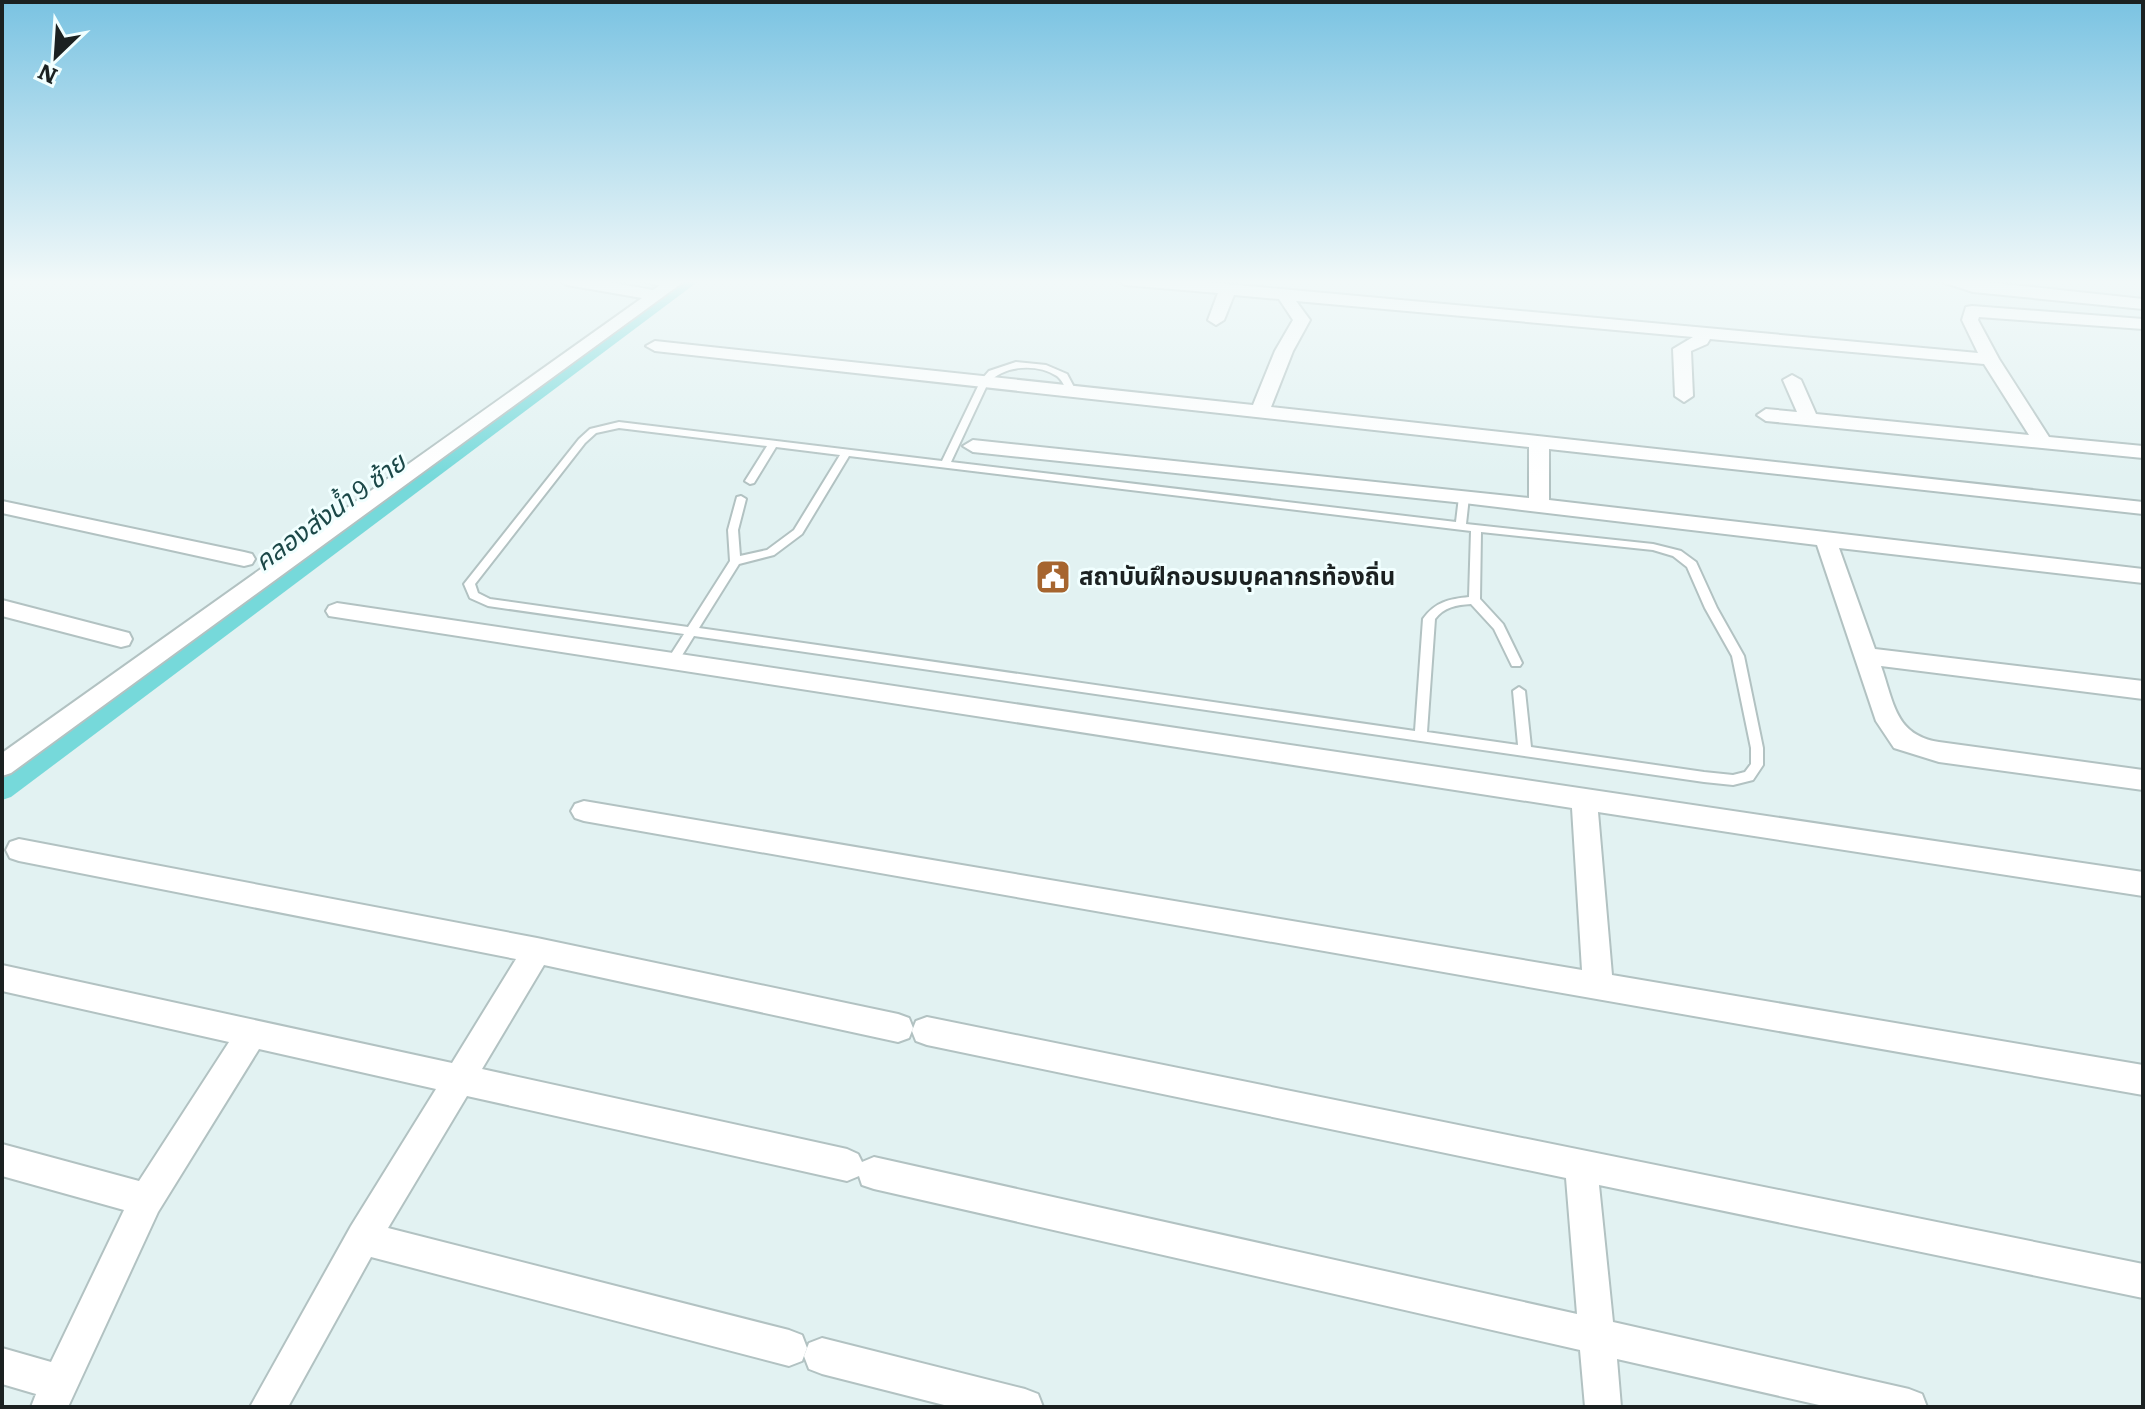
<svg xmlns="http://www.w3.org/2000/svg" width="2145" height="1409" font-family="Literata,'Noto Sans Thai',serif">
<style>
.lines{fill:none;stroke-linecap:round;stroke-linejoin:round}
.canal{fill:#76d9da;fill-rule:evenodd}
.service-casing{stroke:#b2c2c2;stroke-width:4}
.minor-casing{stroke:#b2c2c2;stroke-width:4}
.service{fill:#fff;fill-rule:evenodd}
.minor{fill:#fff;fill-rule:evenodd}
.labels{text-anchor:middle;stroke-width:6;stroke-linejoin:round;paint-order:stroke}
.poi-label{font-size:24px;font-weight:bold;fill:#1b2121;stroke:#f1ffff;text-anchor:start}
.water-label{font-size:26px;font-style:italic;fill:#1b4848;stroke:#f1ffff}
</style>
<rect width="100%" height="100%" fill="#e2f2f2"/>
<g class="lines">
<!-- canal -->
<polygon class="canal" points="681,280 700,280 11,797 2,800 2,776"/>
<defs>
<g id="service">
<polygon points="636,280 654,280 674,286 670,288"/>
<path d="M 1016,362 L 1046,365 L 1067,374 L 1076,391 L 1071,394 L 1068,393 C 1065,387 1062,380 1057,376 C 1037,363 1004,365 988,383 L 951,462 L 1456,522 L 1459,497 L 1464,494 L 1469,497 L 1466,524 L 1653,544 L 1681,551 L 1696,562 L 1717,608 L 1744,656 L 1763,748 L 1763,765 L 1753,780 L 1733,785 L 1704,782 L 694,636 L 676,665 L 672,666 L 666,662 L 684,634 L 488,606 L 470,598 L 464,584 L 579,439 L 590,429 L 619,422 L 942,461 L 981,380 L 989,371 ZM 619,428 L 767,446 L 745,481 L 750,484 L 754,483 L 776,447 L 840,455 L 794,530 L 767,550 L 740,556 L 738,530 L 746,499 L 741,496 L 737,497 L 728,530 L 730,561 L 688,627 L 490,599 L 478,593 L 475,584 L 585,443 L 596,433 ZM 849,456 L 1471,531 L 1469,597 C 1449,599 1435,602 1423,619 L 1415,731 L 699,628 L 739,564 L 774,555 L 802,534 ZM 1481,532 L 1653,550 L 1673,556 L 1687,567 L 1705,608 L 1732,656 L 1751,748 L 1751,764 L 1745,772 L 1733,775 L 1704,772 L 1531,747 L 1525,691 L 1519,687 L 1513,691 L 1518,745 L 1427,732 L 1435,619 C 1444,607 1456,605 1471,604 L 1494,629 L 1512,666 L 1520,666 L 1522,663 L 1503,624 L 1480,599 Z"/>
</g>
<g id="minor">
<polygon points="559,280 597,280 653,290 667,280 686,280 11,773 2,776 2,753 642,298 567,285"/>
<path d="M 1117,280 L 1183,280 L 1978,353 L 1962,320 L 1966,307 L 1972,306 L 2143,319 L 2143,329 L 1979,317 L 1978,320 L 1999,359 L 2049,437 L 2143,446 L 2143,458 L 1766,421 L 1757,415 L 1766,409 L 1797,412 L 1783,380 L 1792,375 L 1801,380 L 1816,414 L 2029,435 L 1984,364 L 1710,339 L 1707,344 L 1691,351 L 1693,396 L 1684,402 L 1675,396 L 1673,349 L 1693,337 L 1296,301 L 1310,320 L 1293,351 L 1271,407 L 2143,502 L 2143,514 L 1549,449 L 1549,500 L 2143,569 L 2143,583 L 1839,548 L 1875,649 L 2143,681 L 2143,699 L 1881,666 C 1894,703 1895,735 1939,742 L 2143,770 L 2143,790 L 1939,762 L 1894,748 L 1876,721 L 1817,545 L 1464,503 L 973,452 L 963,446 L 973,440 L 1529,498 L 1529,447 L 655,351 L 646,346 L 655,341 L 1253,405 L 1275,351 L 1293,320 L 1279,299 L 1234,295 L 1224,320 L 1216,325 L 1208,320 L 1218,293 L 1125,285 Z"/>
<polygon points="1936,280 1966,280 2143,299 2143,309 1973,292"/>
<polygon points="2,501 244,552 252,554 255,559 252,564 244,566 2,513"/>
<polygon points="2,600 129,633 132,639 129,645 121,647 2,616"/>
<polygon points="337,603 2143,872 2143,896 1598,812 1612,975 2143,1065 2143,1095 584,821 575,818 571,811 575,804 584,801 1582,970 1572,808 329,616 326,611 329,606"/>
<polygon points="19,839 537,938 898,1014 909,1018 913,1028 909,1038 898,1042 544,965 482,1069 847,1149 858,1154 862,1162 874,1157 1577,1314 1566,1178 927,1045 916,1041 912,1031 916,1021 927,1017 2143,1264 2143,1298 1599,1185 1613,1322 1909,1389 1922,1394 1927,1407 1828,1407 1617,1359 1621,1407 1585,1407 1580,1350 874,1189 862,1185 859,1176 847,1181 467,1096 388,1228 789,1330 802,1335 807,1348 802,1361 789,1366 371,1257 288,1407 250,1407 351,1226 436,1089 259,1049 158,1212 68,1407 31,1407 36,1394 2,1384 2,1348 51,1362 124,1210 2,1176 2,1144 139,1181 229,1042 2,991 2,965 452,1063 516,959 19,861 10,858 6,850 10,842"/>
<polygon points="822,1338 1025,1389 1038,1394 1043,1407 952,1407 822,1374 809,1369 804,1356 809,1343"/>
</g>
</defs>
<!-- service casing -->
<use href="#service" class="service-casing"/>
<!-- minor casing -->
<use href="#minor" class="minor-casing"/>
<!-- service -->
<use href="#service" class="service"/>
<!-- minor -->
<use href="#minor" class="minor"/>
</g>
<!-- sky -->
<linearGradient id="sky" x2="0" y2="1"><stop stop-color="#7ac3e2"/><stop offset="0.59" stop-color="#f2f9f9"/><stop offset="1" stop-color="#f2f9f9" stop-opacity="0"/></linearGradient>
<rect width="2145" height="478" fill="url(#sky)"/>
<!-- icons -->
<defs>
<symbol id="civic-square" viewBox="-11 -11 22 22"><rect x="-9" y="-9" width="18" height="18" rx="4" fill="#a6652f" stroke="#f1ffff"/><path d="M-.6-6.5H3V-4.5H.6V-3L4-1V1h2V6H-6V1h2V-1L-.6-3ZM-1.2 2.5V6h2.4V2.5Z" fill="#fff"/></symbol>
</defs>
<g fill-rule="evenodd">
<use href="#civic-square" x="1033" y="557" width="40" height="40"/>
</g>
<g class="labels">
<!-- poi labels -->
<g class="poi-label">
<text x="1079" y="585">สถาบันฝึกอบรมบุคลากรท้องถิ่น</text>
</g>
<!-- water labels -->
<g class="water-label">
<text transform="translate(330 512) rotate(-36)" y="9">คลองส่งน้ำ 9 ซ้าย</text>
</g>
</g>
<!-- border -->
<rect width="2145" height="1409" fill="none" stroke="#1b2121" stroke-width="8"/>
<!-- north arrow -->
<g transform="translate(56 56) rotate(205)" stroke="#f1ffff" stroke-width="6" paint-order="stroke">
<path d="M0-6L14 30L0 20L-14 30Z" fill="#1b2121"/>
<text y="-12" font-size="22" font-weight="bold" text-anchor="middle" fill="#1b2121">N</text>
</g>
</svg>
